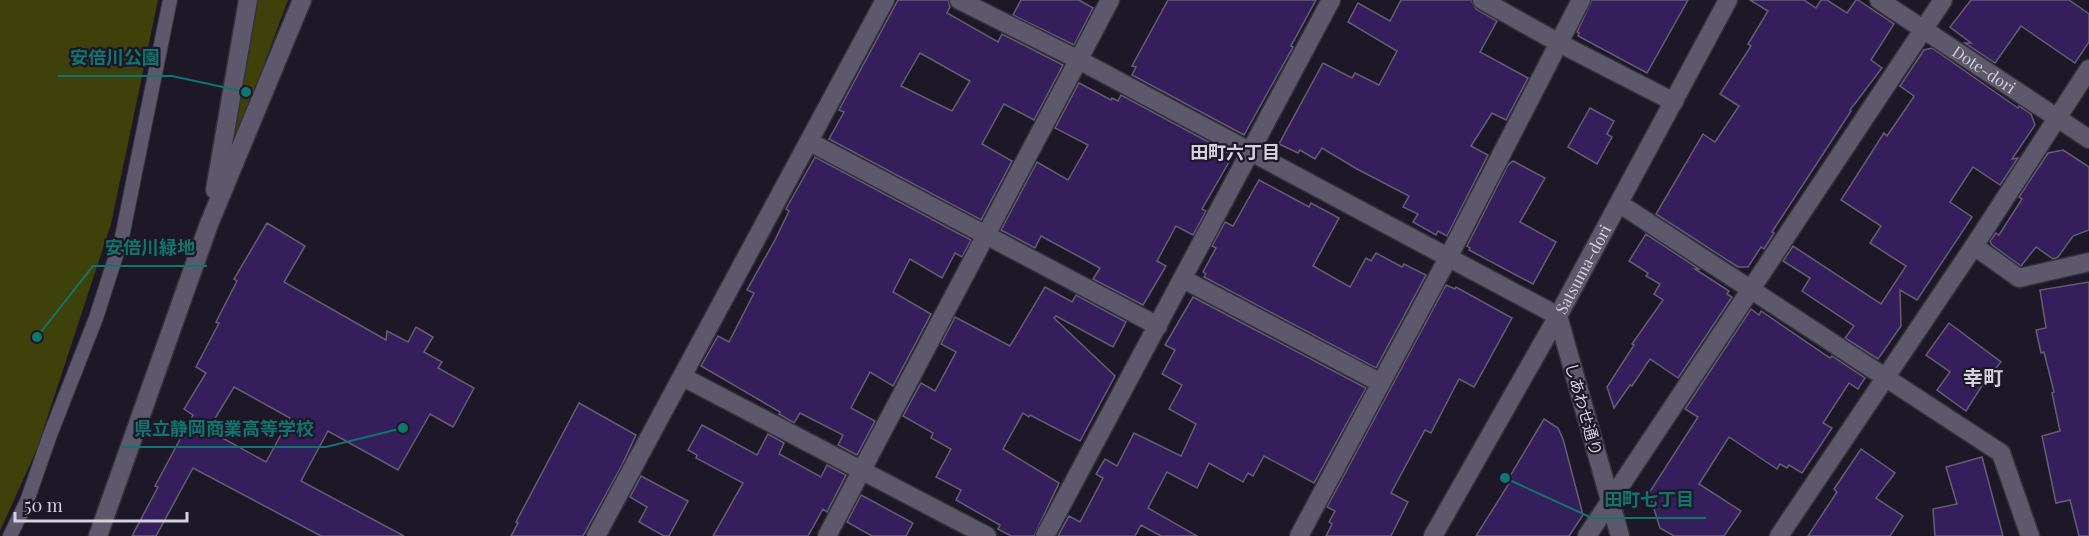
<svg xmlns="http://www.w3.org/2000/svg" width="2089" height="536" font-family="'Playfair Display','Noto Sans JP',serif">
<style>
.green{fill:#3e410a}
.building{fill:#341f5c;stroke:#635e72;stroke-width:1.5;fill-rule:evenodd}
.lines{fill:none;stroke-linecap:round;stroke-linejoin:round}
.lane-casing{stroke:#34313d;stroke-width:16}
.street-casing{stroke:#34313d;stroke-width:21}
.secondary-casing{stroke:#34313d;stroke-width:21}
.lane{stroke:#5e586c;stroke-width:14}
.street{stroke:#5e586c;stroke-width:18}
.secondary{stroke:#5e586c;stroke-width:18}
.labels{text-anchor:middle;stroke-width:4.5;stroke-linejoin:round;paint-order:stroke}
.street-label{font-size:16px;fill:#d4d1dd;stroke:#1d1728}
.neighbourhood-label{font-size:18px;font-weight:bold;fill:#d4d1dd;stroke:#1d1728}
.quarter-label{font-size:20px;font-weight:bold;fill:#d4d1dd;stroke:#1d1728}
.leader{fill:none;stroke:#0f766e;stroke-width:2}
.callout-dot{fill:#0f766e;stroke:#1d1728;stroke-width:2}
.callout-label{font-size:18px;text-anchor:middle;font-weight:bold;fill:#0f766e;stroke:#1d1728;stroke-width:4.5;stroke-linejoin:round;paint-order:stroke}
</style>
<rect width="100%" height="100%" fill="#1d1728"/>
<!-- green -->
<g class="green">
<polygon points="0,0 158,0 111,224 37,449 0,531"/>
<polygon points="256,0 288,0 225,169"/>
</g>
<!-- building -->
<g class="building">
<path d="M 898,0 L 948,0 L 950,7 L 947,13 L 998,42 L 1002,34 L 1063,65 L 1034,120 L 1004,104 L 982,144 L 1012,161 L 981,220 L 829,139 L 844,112 L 839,110 ZM 920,53 L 970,81 L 952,111 L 901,86 Z"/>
<polygon points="1021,0 1079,0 1093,8 1074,45 1013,15"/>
<polygon points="1168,0 1316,0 1291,46 1293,47 1244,135 1132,75 1136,67 1132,66"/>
<polygon points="1401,0 1471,0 1476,9 1497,21 1480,52 1528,78 1506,120 1492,113 1471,146 1488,155 1447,236 1438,231 1436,235 1413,222 1418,214 1403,207 1409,196 1357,169 1322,148 1315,159 1300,150 1298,153 1279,144 1323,63 1352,78 1355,73 1379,85 1397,51 1348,22 1358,3 1390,21"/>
<polygon points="1592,0 1688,0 1647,73 1578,36 1579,33 1577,32"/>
<polygon points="1750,0 1804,0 1816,8 1821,0 1827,0 1847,13 1856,0 1858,0 1894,24 1871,60 1882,68 1850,110 1851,111 1772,232 1774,233 1764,249 1761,247 1748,267 1738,267 1656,214 1703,134 1715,142 1739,106 1720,94 1751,46 1748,44 1768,11"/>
<polygon points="1971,0 2069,0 2089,14 2089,42 2075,63 2021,26 1995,63 1965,43 1971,43 1950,27"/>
<polygon points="1932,48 2018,108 2019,106 2031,114 2035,125 2012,159 2018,158 2000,185 1973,167 1950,202 1972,217 1917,300 1900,290 1901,326 1878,359 1845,338 1854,326 1802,291 1810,278 1783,261 1793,246 1881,304 1906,266 1870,243 1881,226 1841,200 1884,133 1887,136 1913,98 1914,96 1900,86 1924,50"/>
<polygon points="1079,83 1111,100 1112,98 1118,101 1121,95 1233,155 1202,209 1206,211 1193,235 1176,226 1157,261 1166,266 1143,305 1093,279 1100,268 1041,236 1035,248 1001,230 1037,162 1068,180 1088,145 1055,128"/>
<polygon points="1590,108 1614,121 1607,134 1612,137 1597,164 1568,147"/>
<polygon points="2063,150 2089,167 2089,230 2073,236 2058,257 2053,259 2036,247 2021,266 1992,245 1990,241 1996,233 1999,235 2022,199 2019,197 2048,153"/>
<polygon points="815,157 971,240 962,257 955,253 942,278 910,259 893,292 931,314 893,386 870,372 851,408 875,421 857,455 838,445 843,435 800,413 794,423 779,414 780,412 701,366 718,336 729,342 754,293 747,290 775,240 789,211 786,209"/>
<polygon points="1513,161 1545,178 1520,222 1556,242 1533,284 1469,250 1470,248 1467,246 1508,165"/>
<polygon points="1259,180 1309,207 1311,203 1339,218 1313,266 1350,287 1366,258 1371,261 1376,253 1402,267 1404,264 1426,275 1376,368 1204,277 1206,274 1203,272 1216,248 1212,246 1225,222 1233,226"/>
<path d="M 267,223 L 305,246 L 284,282 L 386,340 L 387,331 L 408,342 L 416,327 L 433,337 L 424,352 L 442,362 L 438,368 L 474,388 L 453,427 L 430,414 L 398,470 L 328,431 L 301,481 L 404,536 L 321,536 L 193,468 L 156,536 L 132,536 L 158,487 L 155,486 L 193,415 L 184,409 L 206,373 L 196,367 L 219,323 L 216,322 L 237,281 L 234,279 ZM 234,387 L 290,418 L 266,462 L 208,430 Z"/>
<polygon points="1646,234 1699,269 1695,269 1729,291 1727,294 1732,297 1678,378 1650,359 1632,386 1630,385 1614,408 1607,387 1634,345 1632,344 1663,300 1654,294 1660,284 1646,276 1648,273 1629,261"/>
<polygon points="2089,282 2089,536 2079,536 2070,500 2056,503 2042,436 2060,431 2052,393 2054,392 2044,352 2041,353 2036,330 2046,328 2040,290"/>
<polygon points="1446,285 1455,289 1456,287 1512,318 1474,387 1459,379 1431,433 1425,430 1391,493 1408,502 1391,536 1326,536 1332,524 1329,522 1335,511 1327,507"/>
<polygon points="1045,287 1072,302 1076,295 1126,322 1113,347 1056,316 1054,318 1115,376 1080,441 1030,415 1029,417 1023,413 1003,449 1059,483 1034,536 1011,536 998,529 1000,525 956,500 961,490 936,477 951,449 931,438 933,433 903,416 921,383 935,391 956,352 941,344 955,317 1010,346"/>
<polygon points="1193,297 1366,388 1314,483 1264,456 1253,476 1248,473 1243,482 1209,463 1197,488 1167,472 1148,508 1197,536 1161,536 1141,525 1135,536 1058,536 1069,516 1080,522 1103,478 1096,474 1105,459 1117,466 1134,433 1181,456 1196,424 1169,409 1182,385 1162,374 1175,350 1165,345"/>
<polygon points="1751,309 1759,315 1761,311 1830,358 1832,356 1865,378 1858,389 1849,383 1823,423 1832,428 1802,473 1789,465 1787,468 1780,464 1777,469 1729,437 1699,484 1741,511 1724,536 1674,536 1660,528 1649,493 1698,417 1685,409"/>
<polygon points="1949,323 2001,362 1983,384 1966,411 1937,390 1950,372 1926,355"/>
<polygon points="579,403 636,435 622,465 583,536 511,536 518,523 516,522"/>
<polygon points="1544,419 1558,428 1563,439 1583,515 1569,536 1476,536 1510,482 1507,481"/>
<polygon points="702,425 757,455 768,434 784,443 779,454 821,477 827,465 846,475 827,512 823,509 808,536 713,536 743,483 696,458 697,455 688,450"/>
<polygon points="1861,449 1895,473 1876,498 1903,516 1890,536 1808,536 1837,492 1834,489"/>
<polygon points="1982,457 2003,536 1935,536 1933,509 1957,504 1946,467"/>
<polygon points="641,476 688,501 669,536 664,536 639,522 647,507 630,497"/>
<polygon points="861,495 913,523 906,536 872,536 847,522"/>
</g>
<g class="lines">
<defs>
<polyline id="lane" points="10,536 27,501 50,435 96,318 122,237 170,0"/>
<g id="street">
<polyline points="959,0 1079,60 1558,316"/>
<polyline points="1482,0 1559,43 1674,102"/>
<polyline points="810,142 1158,326"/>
<polyline points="215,190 248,0"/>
<polyline points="1620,204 2001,453 2030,536"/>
<polyline points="1974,246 2019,278 2089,262"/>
<polyline points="1183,279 1381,383"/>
<polyline points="683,377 987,536"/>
<polyline points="98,536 209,224 302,0"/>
<polyline points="596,536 885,0"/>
<polyline points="827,536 1110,0"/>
<polyline points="1045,536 1331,0"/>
<polyline points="1299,536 1448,258 1581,0"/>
<polyline points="1587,536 1943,0"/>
<polyline points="1779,536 1974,246 2089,69"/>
</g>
<g id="secondary">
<path id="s1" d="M 1879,0 L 2089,139"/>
<polyline points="1558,316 1620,536"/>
<path id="s2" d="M 1433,536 L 1558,316 L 1728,0"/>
</g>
</defs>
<!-- lane casing -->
<use href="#lane" class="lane-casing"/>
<!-- street casing -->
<use href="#street" class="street-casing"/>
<!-- secondary casing -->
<use href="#secondary" class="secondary-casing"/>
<!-- lane -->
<use href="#lane" class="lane"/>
<!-- street -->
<use href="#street" class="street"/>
<!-- secondary -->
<use href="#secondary" class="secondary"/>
</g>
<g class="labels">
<!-- street labels -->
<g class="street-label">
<text dy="6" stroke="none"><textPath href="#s1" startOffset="126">Dote-dori</textPath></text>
<text dy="6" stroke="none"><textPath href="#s2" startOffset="306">Satsuma-dori</textPath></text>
<text transform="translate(1584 409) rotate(74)" y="6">しあわせ通り</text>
</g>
<!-- neighbourhood labels -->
<g class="neighbourhood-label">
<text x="1235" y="159">田町六丁目</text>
</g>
<!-- quarter labels -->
<g class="quarter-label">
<text x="1983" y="385">幸町</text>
</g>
</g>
<!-- callouts -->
<path class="leader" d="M246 92L172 76H58M37 337L93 266H207M403 428L326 447H122M1505 478L1592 518H1706"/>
<g class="callout-dot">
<circle cx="246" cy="92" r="6"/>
<circle cx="37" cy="337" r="6"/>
<circle cx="403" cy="428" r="6"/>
<circle cx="1505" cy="478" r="6"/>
</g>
<g class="callout-label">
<text x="115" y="64">安倍川公園</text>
<text x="150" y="254">安倍川緑地</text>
<text x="224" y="435">県立静岡商業高等学校</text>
<text x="1649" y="506">田町七丁目</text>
</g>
<!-- scale -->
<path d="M15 512v9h172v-9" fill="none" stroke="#d4d1dd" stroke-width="3"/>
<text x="24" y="512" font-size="18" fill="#d4d1dd" stroke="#1d1728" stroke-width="4.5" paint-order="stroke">50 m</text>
</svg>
